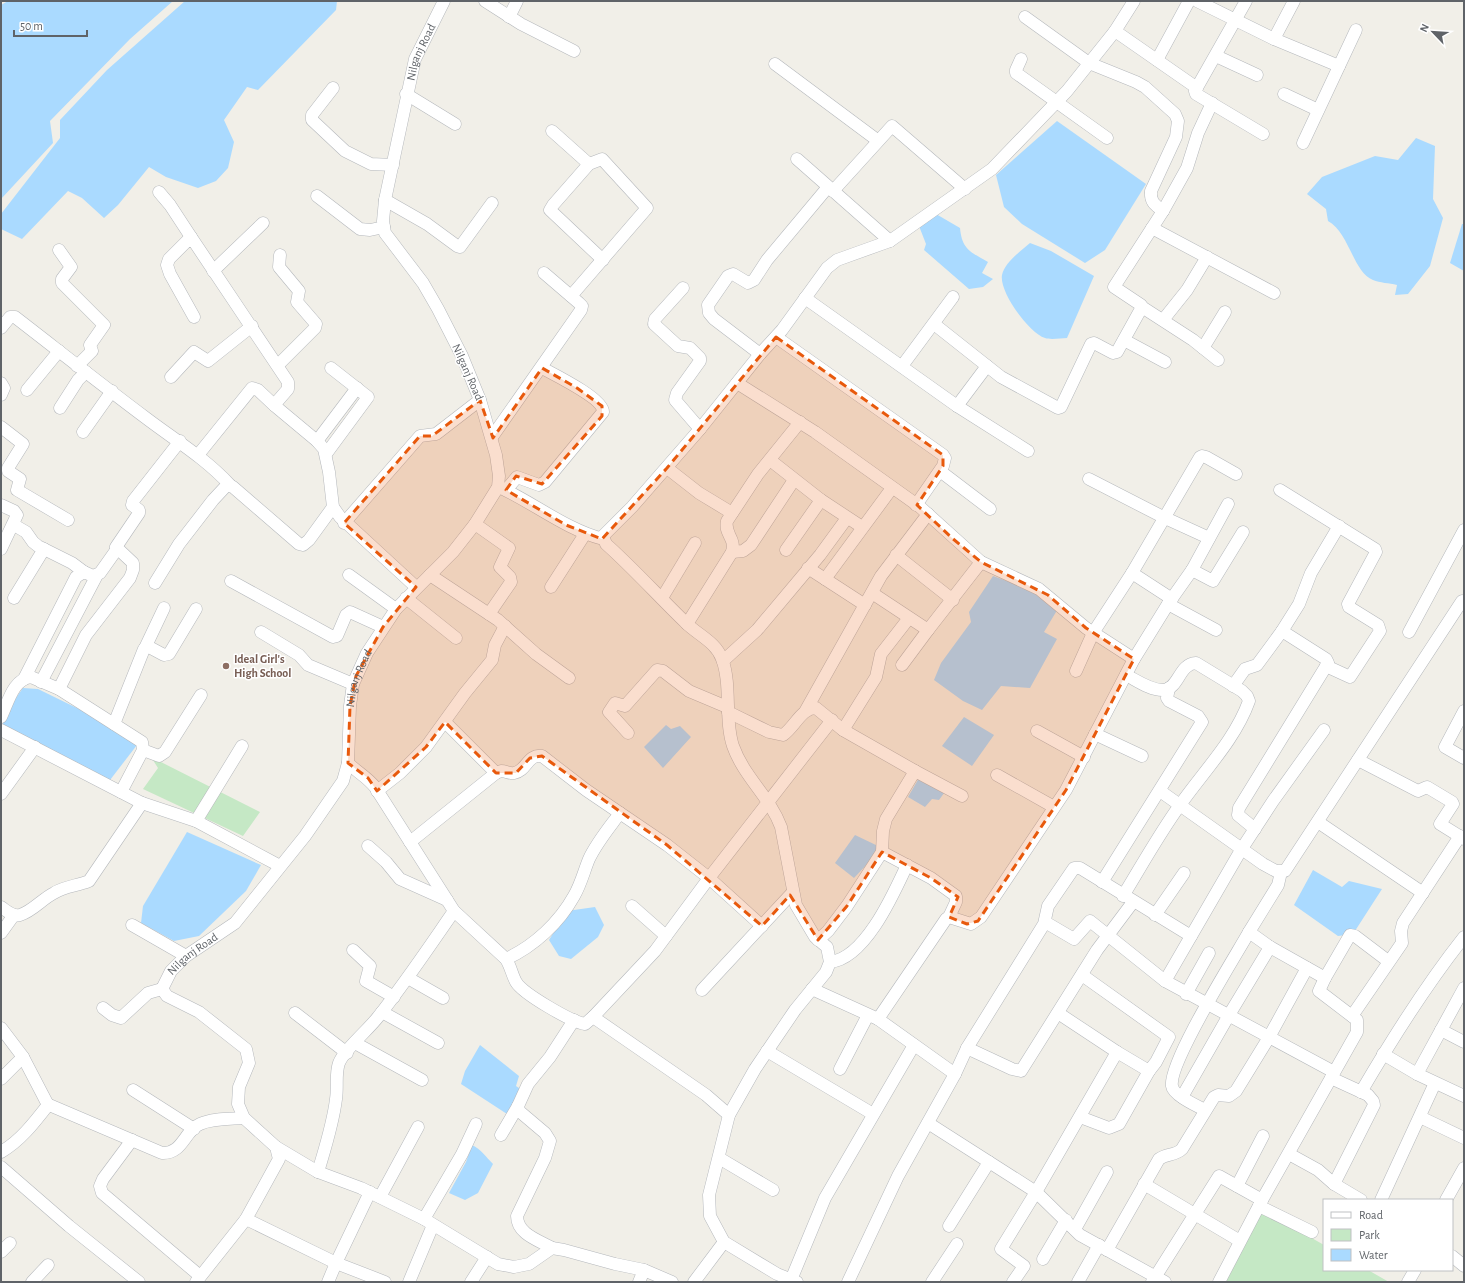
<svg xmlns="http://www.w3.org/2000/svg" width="1465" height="1283" font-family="'Alegreya Sans',sans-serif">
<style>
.green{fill:#c5e8c5}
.water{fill:#aadaff}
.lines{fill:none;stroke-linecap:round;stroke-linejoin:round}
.minor-casing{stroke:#b5b8bc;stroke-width:13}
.minor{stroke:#fff;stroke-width:12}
.marked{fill:#e8590c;fill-opacity:0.2;stroke:#e8590c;stroke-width:3;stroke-dasharray:8 5;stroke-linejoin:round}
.education-dot{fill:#8d6e63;stroke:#fff;stroke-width:1.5}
.labels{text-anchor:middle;stroke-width:3;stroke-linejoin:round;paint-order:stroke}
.street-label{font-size:12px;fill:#5f6368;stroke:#fff}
.education-label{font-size:12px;font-weight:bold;fill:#785e54;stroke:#fff;text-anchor:start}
</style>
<rect width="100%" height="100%" fill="#f1efe8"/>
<!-- green -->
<g class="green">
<polygon points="151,757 260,812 243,836 143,789 158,768"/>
<polygon points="1261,1209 1324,1245 1324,1270 1368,1270 1389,1282 1224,1282"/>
</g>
<!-- water -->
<g class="water">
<polygon points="8,1 173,1 130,39 50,121 53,143 1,199 1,5"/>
<polygon points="185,1 337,1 336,10 258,90 247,87 224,120 234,142 228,168 216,181 198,188 166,177 149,167 118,205 104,218 82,198 68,191 22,239 1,229 1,214 60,138 60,120 107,70"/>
<polygon points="1057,121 1146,184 1105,250 1085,263 1022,224 1004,207 996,175"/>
<path d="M 1416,138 L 1435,146 L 1433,199 L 1443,218 L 1430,266 L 1408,294 L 1395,295 L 1397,285 C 1389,283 1380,283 1373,280 C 1353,272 1349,232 1328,221 L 1326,209 L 1307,194 L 1322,177 L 1375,156 L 1398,160 Z"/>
<path d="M 936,214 L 960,228 C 962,250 971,252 988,262 L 982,273 L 993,279 L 983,287 L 969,289 L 924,250 L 926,244 L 919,226 Z"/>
<polygon points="1462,224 1464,224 1464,271 1450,263"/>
<path d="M 1030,243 L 1051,251 L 1094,276 L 1067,338 C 1061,338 1051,340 1045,338 C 1029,333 999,292 1002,275 C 1005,262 1020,252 1030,243 Z"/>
<polygon points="993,576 1026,588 1059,607 1044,632 1057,639 1030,688 1001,686 982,710 963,701 934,680 941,663 971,622 969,612"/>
<polygon points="23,688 38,689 130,734 137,745 110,780 3,725 3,716"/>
<polygon points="964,717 994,735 972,766 942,746"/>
<polygon points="666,725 671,729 680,726 691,737 663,768 644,747"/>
<polygon points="919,778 947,789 939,800 932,799 925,807 908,797"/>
<polygon points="187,832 261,865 246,891 199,936 174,941 141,923 143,906"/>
<polygon points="855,835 878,846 872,859 854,878 835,863"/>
<polygon points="1313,870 1342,887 1349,881 1382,889 1353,934 1338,936 1294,905"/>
<polygon points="595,907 604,925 598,937 571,959 559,956 549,940 567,911"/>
<polygon points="480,1045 519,1076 516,1086 522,1090 507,1114 461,1084 465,1071"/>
<path d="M 472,1145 C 481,1149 486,1157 493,1164 L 478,1193 L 465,1200 L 449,1193 L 466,1162 Z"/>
</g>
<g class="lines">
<defs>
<g id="minor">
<polyline points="485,1 521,24 574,51"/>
<polyline points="1197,1 1274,39 1339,66"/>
<polyline points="1246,1 1195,91 1196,94 1263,134"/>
<polyline points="509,17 517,1"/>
<path d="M 1025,17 L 1089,63 L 1136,82 L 1145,87 L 1175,114 L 1178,121 L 1176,137 L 1151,191 C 1150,202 1155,205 1163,211"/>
<polyline points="1115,31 1197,88"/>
<polyline points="1274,39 1294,1"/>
<polyline points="1216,56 1257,75"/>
<polyline points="1021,59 1016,70 1016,73 1107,138"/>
<polyline points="1157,60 1189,1"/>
<polyline points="775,64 877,140"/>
<polyline points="333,88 312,115 312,120 345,151 371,164 393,165"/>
<polyline points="406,94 455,124"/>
<polyline points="1284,94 1318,110"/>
<polyline points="552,131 589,164 602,159 647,208 571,296"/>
<polyline points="1303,143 1356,30"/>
<polyline points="797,159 890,241"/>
<polyline points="589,164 553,205 550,210 603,260"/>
<polyline points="833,191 892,126 965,189"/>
<polyline points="159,192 170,205 191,237"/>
<polyline points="317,196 360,229 370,230 384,227"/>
<polyline points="385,200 427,224 457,246 460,247 492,203"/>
<polyline points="1152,228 1274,293"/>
<polyline points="59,250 71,267 62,279 62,283 104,325 90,345 92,351 77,366"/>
<polyline points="213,271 263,223"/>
<polyline points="683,288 655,319 654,324 678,346 690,348 700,358 700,361 677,393 675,400 700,429"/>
<polyline points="805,298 957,406 1028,451"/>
<polyline points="1142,307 1193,340 1218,360"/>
<polyline points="194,317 170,274 167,265 169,259 191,237 288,382 288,389 275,404 275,406 317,441 324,449 329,472 333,507 340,517 416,587"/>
<polyline points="1163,320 1187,290 1207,257"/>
<polyline points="934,324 1001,377 1058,408 1061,407 1091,344 1094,343 1113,353 1117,352 1142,307 1141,305 1114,287 1163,211 1187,168 1198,133 1212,103"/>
<path d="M 1,328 L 10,317 L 15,317 C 59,351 102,385 146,418 C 175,440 205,458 230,485"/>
<polyline points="776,337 943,455 945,458 943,466 916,505"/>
<polyline points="1124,340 1165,362"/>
<polyline points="1203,348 1225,312"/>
<polyline points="760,354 714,319 709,313 708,305 728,276 733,274 748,283 754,280 767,260 828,187"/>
<polyline points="278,365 315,328 316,324 297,302 299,291 279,267 280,255"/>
<polyline points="902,366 953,297"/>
<polyline points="171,377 194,352 208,361 252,326"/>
<polyline points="1,383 4,388 1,395"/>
<polyline points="737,383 815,432 920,507 981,562 1039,589 1086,628 1134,659"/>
<polyline points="27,390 59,351"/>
<polyline points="957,406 987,366"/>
<polyline points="60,408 78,380 86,372"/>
<polyline points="1,427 23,444 8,468 8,471 20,479 17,490 68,520"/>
<polyline points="83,432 112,391"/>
<polyline points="492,437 581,310 582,306 579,303 544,273"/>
<polyline points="317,441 357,388"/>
<polyline points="326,454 368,397 331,368"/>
<polyline points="198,455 252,388 258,390 274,405"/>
<polyline points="770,460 821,500 862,527"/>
<polyline points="667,468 699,493 732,513"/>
<polyline points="940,471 990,509"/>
<polyline points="1089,479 1163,517 1209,538"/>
<path d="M 499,487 C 534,503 565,529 603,539"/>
<path d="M 506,490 L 517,477 L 539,485 L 545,482 L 603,412 C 604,399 553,374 542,368"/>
<polyline points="1280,490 1375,549 1376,552 1348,604 1349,607 1378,625 1380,631 1350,677 1326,666"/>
<polyline points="1,505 14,511 17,515 1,549"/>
<polyline points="344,523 420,436 436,434 480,400"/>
<polyline points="475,524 509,548 500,567 510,577 511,582 489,614"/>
<polyline points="14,525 26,532 33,542 38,546 72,563 84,572"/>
<polyline points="786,550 821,500"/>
<polyline points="732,552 743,551 751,545 794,480"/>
<polyline points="896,555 953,600"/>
<polyline points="808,568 865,605"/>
<polyline points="1192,570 1213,581 1243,532"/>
<polyline points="1132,573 1172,599"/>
<polyline points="349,575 396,609"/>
<polyline points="430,575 498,620 536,654 569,678"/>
<polyline points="825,579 892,488"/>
<polyline points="231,581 333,637 337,636 346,615 350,612 383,627"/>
<polyline points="155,583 179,544 213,500 227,485 233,487 299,544 303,545 309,540 333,507"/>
<polyline points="551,587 585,534"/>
<polyline points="872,593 928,630 981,562"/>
<polyline points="14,598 44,549"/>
<polyline points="406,598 456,638"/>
<polyline points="662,598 695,543"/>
<polyline points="1168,604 1216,630"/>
<path d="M 687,624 L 732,552 C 736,537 724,535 727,521 L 758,474 L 800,422"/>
<polyline points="261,632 299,655 308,665 353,684"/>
<polyline points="1409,632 1464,530"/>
<polyline points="145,648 164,608"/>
<polyline points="723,661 757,630 820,555 847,518"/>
<polyline points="902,665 928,630"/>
<polyline points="1076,671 1093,633 1132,573 1200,457 1202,456 1206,457 1236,474"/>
<polyline points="24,679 76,577 84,572 93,576 100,573 117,549"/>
<polyline points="41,682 97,575"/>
<polyline points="1233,686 1245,669 1257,665 1282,631 1299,604 1311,573 1339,526"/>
<polyline points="59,689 86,635 130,578 133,570 133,563 116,547 139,513 139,510 132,505 133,501 180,441"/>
<polyline points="806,710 881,576 928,514"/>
<polyline points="1464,711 1445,747 1464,758"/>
<path d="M 728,712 L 769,732 L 783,735 C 795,727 801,708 816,708 L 843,730 L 915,771"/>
<path d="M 1,717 C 8,703 13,679 31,677 L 59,689 L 142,742 L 143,750 L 121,792"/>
<polyline points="445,722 496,773"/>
<polyline points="114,724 144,649 149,647 164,655 169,654 196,609"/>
<polyline points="1,730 142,803"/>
<polyline points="843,730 876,677 881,654 909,618"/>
<polyline points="1037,731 1084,757"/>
<polyline points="628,733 609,712 615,703 625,706 657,670 663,671 689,691 727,707"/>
<polyline points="1095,734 1142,756"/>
<polyline points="143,750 159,756 165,752 201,695"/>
<polyline points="1358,760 1418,791 1427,787 1452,802 1453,804 1440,824 1464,839"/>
<path d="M 348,763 C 357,772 367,777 375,787 L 454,911"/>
<polyline points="997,775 1054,807"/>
<polyline points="377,791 400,773 426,747 465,693 492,660 495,645 505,626"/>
<polyline points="1160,791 1263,864 1276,871 1285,871 1462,601"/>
<polyline points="1,794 35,747"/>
<polyline points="196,821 242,746"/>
<polyline points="1318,822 1423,893"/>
<polyline points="1255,829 1238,815 1239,808 1328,663 1326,659 1282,631"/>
<path d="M 410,842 L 496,773 L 501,771 C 506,771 510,774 514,773 C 527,771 527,754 542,756 L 586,790 L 667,845 L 709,878 L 762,926"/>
<polyline points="368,846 386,862 400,879 447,900"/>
<polyline points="882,852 931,878 956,896 956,902 949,917"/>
<polyline points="1281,872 1278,885 1249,932 1270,947 1325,978"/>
<polyline points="1102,882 1202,722 1198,716 1169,701 1167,698 1169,688"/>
<path d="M 1123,896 C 1142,865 1159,834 1180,805 C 1203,772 1235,740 1249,701 L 1247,696 L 1242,691 L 1196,663 C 1179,664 1179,688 1164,690 C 1151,691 1136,680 1126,675"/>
<polyline points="1133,902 1097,950 1021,1071 1012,1069 967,1048 955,1074 878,1019 946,919 949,917 971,924 981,917 1066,790 1134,659 1168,604 1192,570 1228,504"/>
<polyline points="632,906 666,936"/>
<path d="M 1,907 C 7,911 13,917 20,915 C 33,911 42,899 54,893 C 65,886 77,886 89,881 L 142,803 L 196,821 L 280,866"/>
<polyline points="1155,915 1184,873"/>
<polyline points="1045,922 1074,939 1090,921 1165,981 1334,1072"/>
<polyline points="132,925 186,956"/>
<polyline points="1,933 14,915"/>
<polyline points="818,940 828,931 847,906 882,852 883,831 886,819 915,771 962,796"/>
<polyline points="353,950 370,966 366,981 394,997"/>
<path d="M 506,959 C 534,946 559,923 574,896 C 581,884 584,871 589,859 C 597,842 609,828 620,813"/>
<path d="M 830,962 C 865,959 894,893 907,865"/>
<polyline points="1082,975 1169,1037 1156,1062 1149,1071 1117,1052"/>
<polyline points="408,978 443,998"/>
<polyline points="1165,981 1241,850 1273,801 1324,730"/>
<polyline points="812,989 878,1019"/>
<polyline points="702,990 793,892"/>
<polyline points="1186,994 1209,953"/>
<polyline points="103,1008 112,1015 121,1018 148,993 162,989"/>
<polyline points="382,1012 438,1043"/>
<polyline points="295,1013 347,1053"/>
<polyline points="1352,1016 1402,943 1401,931 1403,923 1460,836"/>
<polyline points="593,1017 655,951 709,878 832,720"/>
<path d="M 1,1028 L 23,1057 L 48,1105 C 34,1123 20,1141 1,1152"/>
<polyline points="1441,1030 1464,1042"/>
<polyline points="355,1043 422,1080"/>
<polyline points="967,1048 1044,924 1048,906 1074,868 1080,868 1191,936"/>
<polyline points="767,1051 873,1114"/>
<polyline points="1383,1054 1417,1074 1464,1096"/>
<polyline points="840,1069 868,1015"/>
<polyline points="1417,1074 1464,988"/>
<polyline points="1331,1078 1368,1095 1373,1101 1374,1105 1334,1184 1361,1200"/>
<polyline points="1,1079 23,1057"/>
<polyline points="133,1090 194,1129"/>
<path d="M 1361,1092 C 1392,1039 1426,985 1464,937"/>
<polyline points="1182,1097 1229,1015 1270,947"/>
<path d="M 47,1104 L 162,1153 C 183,1154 184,1131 200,1124 C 213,1118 230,1119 244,1118"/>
<path d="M 1205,1110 C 1197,1106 1173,1095 1172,1086 C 1168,1063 1235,957 1249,932"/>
<polyline points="1080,1117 1109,1128 1119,1124 1149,1071"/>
<polyline points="1420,1117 1464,1138"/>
<polyline points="928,1123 1036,1192 1117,1052 1058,1013"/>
<polyline points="501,1135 518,1106"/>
<polyline points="132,1140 103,1179 100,1186 102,1193 200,1276"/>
<polyline points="276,1147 318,1172 361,1188 424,1219 498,1264 514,1267 529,1264 552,1248 564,1250 615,1264 644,1270 672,1282"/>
<polyline points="1289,1154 1318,1170 1334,1184"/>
<polyline points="719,1158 773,1190"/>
<polyline points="1,1167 69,1226 139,1282"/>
<path d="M 318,1172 C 325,1148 333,1124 336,1099 C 338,1087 335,1074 339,1063 C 344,1050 369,1029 378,1017 C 405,983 429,947 454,911 L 506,959 C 511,967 512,975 516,982 C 523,994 572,1022 585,1024 L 593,1017 L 706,1095 L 729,1115"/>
<polyline points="1144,1184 1240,1241"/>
<polyline points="1237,1186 1263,1136"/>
<polyline points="370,1192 336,1263 385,1282"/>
<polyline points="380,1197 418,1127"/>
<polyline points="1381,1200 1435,1083"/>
<polyline points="1446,1200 1464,1168"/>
<polyline points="1259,1206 1312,1232"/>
<polyline points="246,1219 336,1263 328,1282"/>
<polyline points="424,1219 462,1154 476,1124"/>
<polyline points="949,1226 989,1162"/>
<polyline points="1075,1229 1107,1172"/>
<path d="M 552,1248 C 538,1240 517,1234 517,1216 L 545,1158 L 550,1141 L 545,1133 L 519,1111 L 518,1106 L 528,1084 L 550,1057 L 574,1020"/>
<path d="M 1107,1250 L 1159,1159 C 1167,1153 1175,1156 1182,1149 L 1214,1097 L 1218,1095 L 1229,1096 L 1236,1091 L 1268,1039 L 1307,968"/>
<polyline points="1,1252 10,1243"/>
<polyline points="1452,1256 1464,1266"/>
<polyline points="1043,1259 1066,1220"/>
<polyline points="791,1280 825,1198 914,1045"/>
<polyline points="32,1282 48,1265"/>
<path id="s1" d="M 196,1282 L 246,1219 L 279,1159 L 276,1147 L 244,1118 L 238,1104 L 239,1087 L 249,1063 L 246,1049 L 199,1012 L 167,996 L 162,989 L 171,971 L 186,956 L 235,923 L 305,836 L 343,781 L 348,763 L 350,706 L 353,684 L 367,653 L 396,609 L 453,552 L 475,524 L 498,487 L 499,476 L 496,455 L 480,400 L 462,356 L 438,309 L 423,283 L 385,233 L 383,221 L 385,200 L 415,59 L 444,1"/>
<polyline points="409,1282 433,1225"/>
<polyline points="471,1282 487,1257"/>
<polyline points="639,1282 644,1270"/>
<polyline points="694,1282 724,1242"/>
<path d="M 797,1282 L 777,1274 L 724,1242 L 710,1216 L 709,1195 L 729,1115 L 755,1069 L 795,1010 L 826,972 L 830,962 L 827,947 L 815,937 L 796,905 L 781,827 C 770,797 744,777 733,746 C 724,719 732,685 722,659 C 716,642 698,635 686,623 C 659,597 634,569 606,544 L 603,536 L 632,507 L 700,429 L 760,354 L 782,330 L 827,268 L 837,260 L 890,241 L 992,169 L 1067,91 L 1115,31 L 1134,1"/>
<polyline points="848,1282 898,1176 955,1074"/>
<polyline points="932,1282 957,1244"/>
<polyline points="1013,1282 1024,1266 1001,1249 1036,1192 1080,1235 1165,1282"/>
<polyline points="1078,1282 1099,1245"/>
<polyline points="1152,1282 1219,1176 1262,1200 1357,1032 1357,1020 1319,991 1325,978 1350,935 1355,936 1388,961"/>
<polyline points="1219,1282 1262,1200"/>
<polyline points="1408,1282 1415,1270"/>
</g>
</defs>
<!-- minor casing -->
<use href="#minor" class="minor-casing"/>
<!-- minor -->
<use href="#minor" class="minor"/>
</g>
<!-- marked area -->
<path class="marked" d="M 776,337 L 943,455 L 943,466 L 917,505 L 952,538 L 981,562 L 1048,595 L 1086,628 L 1134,659 L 1066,790 L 978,921 L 967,924 L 949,917 L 958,897 L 931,878 L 882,852 L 847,906 L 818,940 L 790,895 L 762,926 L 667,845 L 542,756 L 530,758 L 516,773 L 496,773 L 445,722 L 426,747 L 377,791 L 368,778 L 348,763 L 350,706 L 356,676 L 383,627 L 416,587 L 344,523 L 420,436 L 432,436 L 480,400 L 493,438 L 542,368 L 577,388 L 602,406 L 602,416 L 542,484 L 516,476 L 506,490 L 566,525 L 602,539 L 667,468 Z"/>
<!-- markers -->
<circle class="education-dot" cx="226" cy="666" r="4"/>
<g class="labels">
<!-- street labels -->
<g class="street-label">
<text dy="4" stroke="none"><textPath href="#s1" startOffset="1473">Nilganj Road</textPath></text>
<text transform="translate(468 372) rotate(66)" y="4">Nilganj Road</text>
<text dy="4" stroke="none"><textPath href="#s1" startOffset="765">Nilganj Road</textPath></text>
<text dy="4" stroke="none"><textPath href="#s1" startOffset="429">Nilganj Road</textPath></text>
</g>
<!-- education labels -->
<g class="education-label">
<text x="234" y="663">Ideal Girl's<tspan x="234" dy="14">High School</tspan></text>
</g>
</g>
<!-- border -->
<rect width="1465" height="1283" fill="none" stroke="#5f6368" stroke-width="4"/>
<!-- legend -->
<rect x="1323" y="1199" width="130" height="72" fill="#ffffff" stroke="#bfc1c3"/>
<rect x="1331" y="1212" width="20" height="6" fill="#ffffff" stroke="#bfc1c3"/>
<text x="1359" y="1219" font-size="12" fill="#5f6368">Road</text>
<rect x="1331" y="1229" width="20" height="12" fill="#c5e8c5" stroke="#bfc1c3"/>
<text x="1359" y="1239" font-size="12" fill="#5f6368">Park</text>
<rect x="1331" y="1249" width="20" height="12" fill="#aadaff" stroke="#bfc1c3"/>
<text x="1359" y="1259" font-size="12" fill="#5f6368">Water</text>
<!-- north arrow -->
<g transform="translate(1433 32) rotate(295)" stroke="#ffffff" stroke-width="3" paint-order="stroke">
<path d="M0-3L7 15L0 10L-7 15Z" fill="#5f6368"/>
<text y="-6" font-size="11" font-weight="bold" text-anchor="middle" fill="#5f6368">N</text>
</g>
<!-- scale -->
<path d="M14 30v6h73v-6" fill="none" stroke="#5f6368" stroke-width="2"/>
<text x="20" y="30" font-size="12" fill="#5f6368" stroke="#ffffff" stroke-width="3" paint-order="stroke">50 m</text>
</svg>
